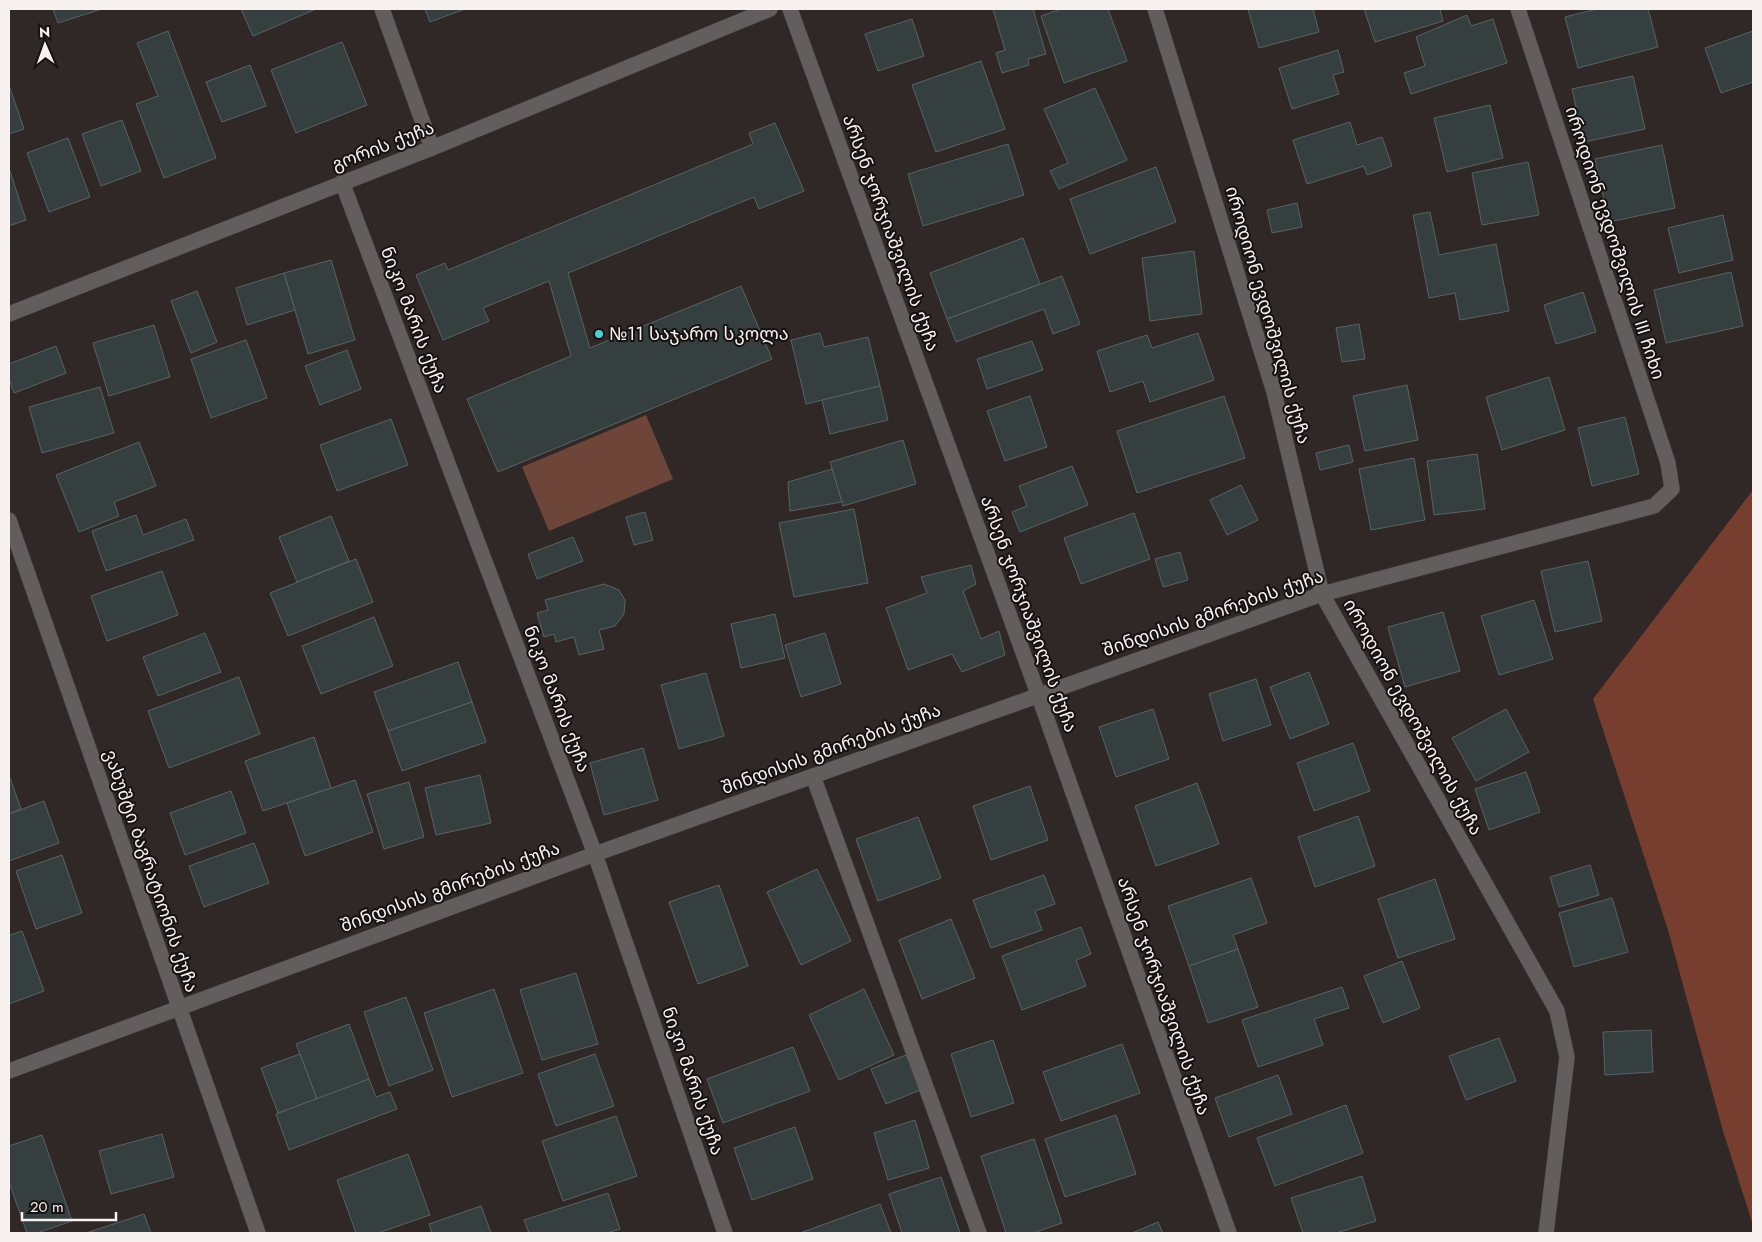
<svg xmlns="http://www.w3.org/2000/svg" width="1762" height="1242" font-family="Jost,'Noto Sans Georgian',sans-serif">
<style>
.green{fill:#6e4539}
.forest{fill:#773e2f}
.building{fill:#353f3f;stroke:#596363}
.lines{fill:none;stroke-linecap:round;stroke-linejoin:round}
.minor-casing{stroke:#4c4442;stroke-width:16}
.minor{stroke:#625e5d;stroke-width:15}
.poi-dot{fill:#52cdcf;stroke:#151211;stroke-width:2}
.labels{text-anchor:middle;stroke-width:4;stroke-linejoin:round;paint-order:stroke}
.street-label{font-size:18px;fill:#f7f1f0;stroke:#151211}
.poi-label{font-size:18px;fill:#f7f1f0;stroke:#151211;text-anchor:start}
</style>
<rect width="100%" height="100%" fill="#302826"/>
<!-- green -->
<polygon class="green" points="646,415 673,479 549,531 522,467"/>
<!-- forest -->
<polygon class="forest" points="1753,490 1753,1225 1723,1131 1668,930 1593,699"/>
<!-- building -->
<g class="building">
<polygon points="53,9 102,9 58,23"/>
<polygon points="241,9 313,9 314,10 253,36"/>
<polygon points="425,9 465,9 430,22"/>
<polygon points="993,9 1033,9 1046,54 1028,59 1029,65 1002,73 996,53 1005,50"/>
<polygon points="1061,9 1108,9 1127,61 1064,83 1041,16"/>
<polygon points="1248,9 1313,9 1319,32 1259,48"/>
<polygon points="1364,9 1440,9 1443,21 1375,42"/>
<polygon points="1597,9 1648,9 1658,47 1578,68 1565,17"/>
<polygon points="1467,15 1471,26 1493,19 1507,63 1411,94 1404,73 1425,66 1416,37"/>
<polygon points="912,19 924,56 878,71 865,34"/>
<polygon points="168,31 216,158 164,178 136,104 158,96 137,43"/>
<polygon points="1753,31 1753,82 1721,93 1705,48"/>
<polygon points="342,42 367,105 296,133 271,70"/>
<polygon points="1338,50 1344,72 1333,75 1339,94 1292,109 1279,68"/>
<polygon points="981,61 1005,129 936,152 912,85"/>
<polygon points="250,65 266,106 222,122 206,82"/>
<polygon points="1633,76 1645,129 1584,142 1572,89"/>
<polygon points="9,85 24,129 9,134"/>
<polygon points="1095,88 1127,160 1059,189 1050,171 1068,163 1044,109"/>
<polygon points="1490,105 1503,158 1447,172 1434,118"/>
<polygon points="122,120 141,171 101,186 82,134"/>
<polygon points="1350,122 1357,145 1382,137 1392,166 1367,175 1364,166 1307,184 1293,140"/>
<polygon points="775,123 804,191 759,209 754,197 568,273 590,348 741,286 772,359 498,472 467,399 571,356 549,281 483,308 489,321 443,340 416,275 445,263 448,270 753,144 749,133"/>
<polygon points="68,138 90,197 49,212 27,153"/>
<polygon points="1008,144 1024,195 923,226 908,174"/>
<polygon points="1662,145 1675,208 1609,222 1595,159"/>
<polygon points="1528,162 1539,215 1482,225 1472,173"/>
<polygon points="1156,167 1176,222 1090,254 1070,199"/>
<polygon points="9,168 26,220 9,226"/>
<polygon points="1297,203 1302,227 1272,233 1267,210"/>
<polygon points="1430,212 1439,255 1496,244 1509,311 1460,320 1455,293 1429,298 1413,215"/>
<polygon points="1723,215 1733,260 1679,273 1668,228"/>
<polygon points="1023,238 1040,284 947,319 930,273"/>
<polygon points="1194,251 1202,314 1150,321 1142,258"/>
<polygon points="331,260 355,340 308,354 284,273"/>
<polygon points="1731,272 1743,326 1666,343 1654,290"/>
<polygon points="284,273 295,310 247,325 236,288"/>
<polygon points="1062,276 1080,324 1053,334 1044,309 956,342 947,319"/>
<polygon points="197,291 217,342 191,353 171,301"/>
<polygon points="1583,292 1596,332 1556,344 1544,305"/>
<polygon points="1359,324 1365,359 1342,362 1336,328"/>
<polygon points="154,325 170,377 109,396 93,343"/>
<polygon points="820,333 824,347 868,337 880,386 806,404 791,340"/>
<polygon points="1198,333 1214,380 1150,402 1143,381 1110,392 1097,351 1147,335 1152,348"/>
<polygon points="246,340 267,398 211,418 191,359"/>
<polygon points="1032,341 1043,370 987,389 977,359"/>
<polygon points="56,346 66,373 14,393 9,379 9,364"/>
<polygon points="347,350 361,389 320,405 305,366"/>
<polygon points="1549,377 1565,430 1502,450 1486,397"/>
<polygon points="1407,385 1418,440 1365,451 1353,396"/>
<polygon points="880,386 888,420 830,434 822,400"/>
<polygon points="100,387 114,433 42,453 29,407"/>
<polygon points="1030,396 1047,447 1005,461 987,411"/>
<polygon points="1224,396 1245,458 1137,493 1117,431"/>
<polygon points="1625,417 1639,474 1592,486 1578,428"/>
<polygon points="391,419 408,465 337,491 320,445"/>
<polygon points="903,440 916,484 843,506 830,462"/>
<polygon points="139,442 156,486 114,502 119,516 79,532 56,475"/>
<polygon points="1349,445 1353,462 1320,470 1316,453"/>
<polygon points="1477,454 1485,509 1434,515 1427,461"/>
<polygon points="1414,458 1425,520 1371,530 1359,469"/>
<polygon points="1072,466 1088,505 1020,532 1012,512 1027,506 1019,486"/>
<polygon points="832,469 842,502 790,511 788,482"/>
<polygon points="1241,485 1258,520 1227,535 1210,500"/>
<polygon points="854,509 868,583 794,597 779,523"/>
<polygon points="645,512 653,540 634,545 626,517"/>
<polygon points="1134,513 1150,559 1081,584 1064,538"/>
<polygon points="136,515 143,535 186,519 194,540 106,571 92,531"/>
<polygon points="331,516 349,561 297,582 279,537"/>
<polygon points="573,537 583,561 537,579 528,554"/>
<polygon points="1180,552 1188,580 1163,587 1155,559"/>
<polygon points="356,559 373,602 288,636 270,593"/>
<polygon points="1588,561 1602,621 1555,632 1541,571"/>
<polygon points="971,565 976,584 963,591 981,639 999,631 1005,655 962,672 952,654 908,670 886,608 927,593 921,577"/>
<polygon points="162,571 178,615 107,641 91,596"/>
<polygon points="604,584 619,590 625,600 624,614 615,626 599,630 604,649 579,655 574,637 556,642 554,634 544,637 537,613 548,610 545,600"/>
<polygon points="1534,600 1553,659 1499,675 1481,616"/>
<polygon points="1443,612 1460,671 1405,687 1388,627"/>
<polygon points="775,614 785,658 741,668 731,624"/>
<polygon points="374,617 393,666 321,694 302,646"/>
<polygon points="205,633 221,672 158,696 143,657"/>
<polygon points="825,633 841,684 801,697 785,645"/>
<polygon points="458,662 472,702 388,731 374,692"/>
<polygon points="1309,672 1329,724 1290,739 1270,687"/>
<polygon points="706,673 724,736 679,749 661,685"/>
<polygon points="239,677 260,734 169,768 148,711"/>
<polygon points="1256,679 1271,725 1223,741 1209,694"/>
<polygon points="472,702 486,742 402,771 388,731"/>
<polygon points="1153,709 1169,759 1116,777 1099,727"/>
<polygon points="1506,709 1529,752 1476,781 1452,738"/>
<polygon points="314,737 331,788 263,811 245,761"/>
<polygon points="1353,743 1370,791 1314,811 1297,763"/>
<polygon points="643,748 658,800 604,815 590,763"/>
<polygon points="1526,772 1540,812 1489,830 1475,789"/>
<polygon points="9,775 21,809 9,814"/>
<polygon points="480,775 491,823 436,835 425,788"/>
<polygon points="355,780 373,832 305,856 287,803"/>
<polygon points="409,782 424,837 384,849 367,794"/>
<polygon points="1197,783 1219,844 1156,866 1135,806"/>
<polygon points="1030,786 1048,840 991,860 973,806"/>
<polygon points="231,791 246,833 185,855 170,813"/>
<polygon points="44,801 59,843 9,861 9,814"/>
<polygon points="1358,816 1375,866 1315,887 1298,837"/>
<polygon points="918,817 941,878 878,901 856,839"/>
<polygon points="254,843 269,883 204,907 189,866"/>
<polygon points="62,855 82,913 36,929 16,871"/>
<polygon points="1590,865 1599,895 1559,907 1550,877"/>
<polygon points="817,869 851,941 801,965 767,892"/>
<polygon points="1044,875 1055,904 1035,911 1042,930 991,948 973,900"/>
<polygon points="1251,878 1267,923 1233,935 1238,949 1189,966 1168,906"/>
<polygon points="1435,879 1455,939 1398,958 1378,899"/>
<polygon points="719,885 748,966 698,984 669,902"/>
<polygon points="1612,898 1628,952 1574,967 1559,913"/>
<polygon points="951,919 975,978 922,999 899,940"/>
<polygon points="1081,927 1091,954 1076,960 1086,986 1022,1010 1002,956"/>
<polygon points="22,931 44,991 9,1004 9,932 10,935"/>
<polygon points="1238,949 1258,1007 1208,1023 1189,966"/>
<polygon points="1402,961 1420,1008 1383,1023 1364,976"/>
<polygon points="576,973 598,1044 542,1060 520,990"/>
<polygon points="1342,987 1349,1008 1314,1019 1323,1045 1258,1067 1242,1020"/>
<polygon points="494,989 523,1073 452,1097 424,1013"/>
<polygon points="864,989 894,1055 839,1080 809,1015"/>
<polygon points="406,997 433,1070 389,1086 364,1012"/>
<polygon points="349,1024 369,1079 317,1099 296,1044"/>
<polygon points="1651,1030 1653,1072 1605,1075 1603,1032"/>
<polygon points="1499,1038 1516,1081 1466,1100 1449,1056"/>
<polygon points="993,1040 1014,1103 971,1117 951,1054"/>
<polygon points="1122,1044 1140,1093 1061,1121 1043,1072"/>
<polygon points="793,1047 810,1091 723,1123 707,1079"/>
<polygon points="300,1054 317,1099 278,1113 261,1068"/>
<polygon points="595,1054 614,1106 556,1126 538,1074"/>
<polygon points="906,1055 920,1090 886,1104 871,1069"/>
<polygon points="1278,1075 1292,1114 1229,1137 1215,1098"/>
<polygon points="369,1079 376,1097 390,1092 397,1109 289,1150 276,1114"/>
<polygon points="1346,1105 1363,1153 1275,1186 1257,1138"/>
<polygon points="1116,1115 1136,1174 1065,1197 1045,1139"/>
<polygon points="616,1116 637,1176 563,1201 542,1141"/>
<polygon points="915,1120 929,1168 888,1180 874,1133"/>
<polygon points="795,1127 813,1179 752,1200 734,1148"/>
<polygon points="162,1134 174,1177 111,1194 99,1151"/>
<polygon points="42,1135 72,1221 37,1233 27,1233 9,1182 9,1146"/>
<polygon points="1034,1139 1062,1223 1033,1233 1006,1233 981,1156"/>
<polygon points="408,1154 430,1215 378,1233 356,1233 337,1180"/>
<polygon points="1362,1176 1376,1221 1336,1233 1303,1233 1291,1198"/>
<polygon points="941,1177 960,1233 902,1233 889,1194"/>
<polygon points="608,1193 620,1229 607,1233 529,1233 524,1220"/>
<polygon points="880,1204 891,1233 800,1233"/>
<polygon points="481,1206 491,1233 432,1233 429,1224"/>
<polygon points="144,1214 151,1233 86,1233"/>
<polygon points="1158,1222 1163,1233 1132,1233"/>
</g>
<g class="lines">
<defs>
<g id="minor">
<polyline points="382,9 432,148"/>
<polyline points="790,9 1038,694 1229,1233"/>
<polyline points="1155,9 1274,392 1322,594 1557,1011 1567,1057 1546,1233"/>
<polyline points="342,182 595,854 725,1233"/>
<polyline points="9,314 432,148 770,9"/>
<polyline points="9,520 258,1233"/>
<polyline points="813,776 979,1233"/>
<polyline points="9,1071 595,854 1322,594 1654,506 1672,489 1668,463 1518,9"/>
</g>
</defs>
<!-- minor casing -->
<use href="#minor" class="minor-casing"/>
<!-- minor -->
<use href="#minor" class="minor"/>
</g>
<!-- markers -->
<circle class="poi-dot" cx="599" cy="334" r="5"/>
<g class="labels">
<!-- street labels -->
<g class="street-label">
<text transform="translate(383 146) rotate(-21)" y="6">გორის ქუჩა</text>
<text transform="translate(891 233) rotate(70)" y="6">არსენ ჯორჯიაშვილის ქუჩა</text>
<text transform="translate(1615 243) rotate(72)" y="6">იროდიონ ევდოშვილის III ჩიხი</text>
<text transform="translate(1268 315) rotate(74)" y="6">იროდიონ ევდოშვილის ქუჩა</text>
<text transform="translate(414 320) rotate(69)" y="6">ნიკო მარის ქუჩა</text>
<text transform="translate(1213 613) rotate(-19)" y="6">შინდისის გმირების ქუჩა</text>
<text transform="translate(1029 614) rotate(70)" y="6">არსენ ჯორჯიაშვილის ქუჩა</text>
<text transform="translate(557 699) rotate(69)" y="6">ნიკო მარის ქუჩა</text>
<text transform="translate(1413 717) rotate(61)" y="6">იროდიონ ევდოშვილის ქუჩა</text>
<text transform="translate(831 749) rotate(-20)" y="6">შინდისის გმირების ქუჩა</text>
<text transform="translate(151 871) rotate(71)" y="6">ვახუშტი ბაგრატიონის ქუჩა</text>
<text transform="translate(450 887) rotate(-20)" y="6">შინდისის გმირების ქუჩა</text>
<text transform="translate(1164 996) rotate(71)" y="6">არსენ ჯორჯიაშვილის ქუჩა</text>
<text transform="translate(693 1081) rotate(71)" y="6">ნიკო მარის ქუჩა</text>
</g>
<!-- poi labels -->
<g class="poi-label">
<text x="609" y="340">№11 საჯარო სკოლა</text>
</g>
</g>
<!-- border -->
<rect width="1762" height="1242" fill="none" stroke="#f7f1f0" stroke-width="20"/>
<!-- north arrow -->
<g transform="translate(45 45) rotate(358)" stroke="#151211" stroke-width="4" paint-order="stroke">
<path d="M0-4L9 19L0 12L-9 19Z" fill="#f7f1f0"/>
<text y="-8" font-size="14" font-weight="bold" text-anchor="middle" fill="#f7f1f0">N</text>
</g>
<!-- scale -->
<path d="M22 1212v8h94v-8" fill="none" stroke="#f7f1f0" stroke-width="2.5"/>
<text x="30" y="1212" font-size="15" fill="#f7f1f0" stroke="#151211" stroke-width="4" paint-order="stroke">20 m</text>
</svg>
